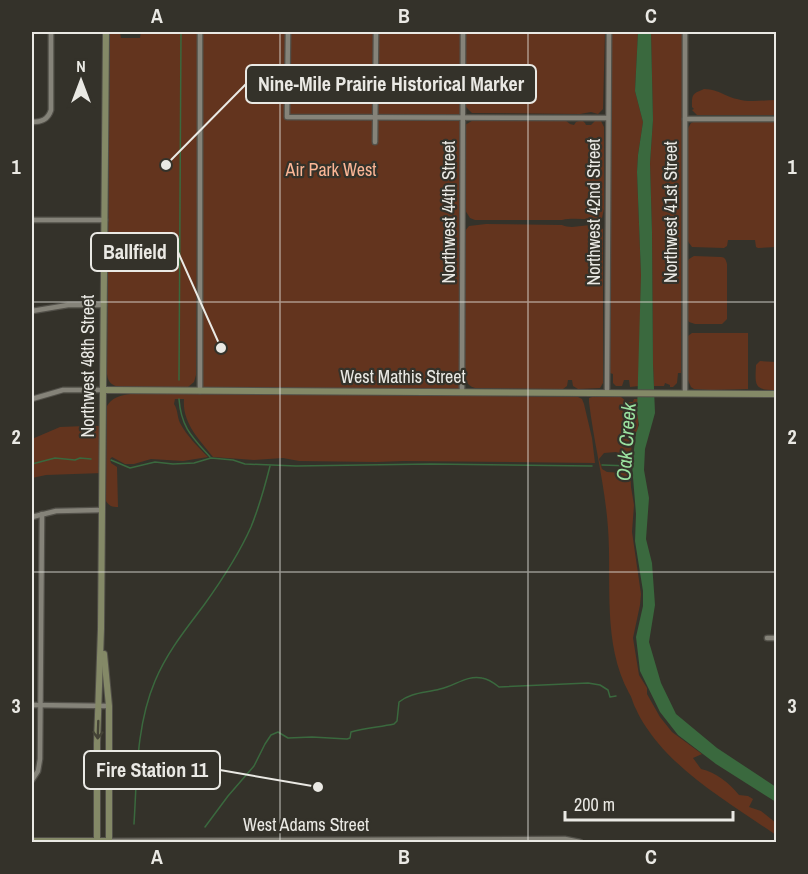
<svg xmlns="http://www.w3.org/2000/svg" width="808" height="874" font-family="'Archivo Narrow',sans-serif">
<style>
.green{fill:#63341e}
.water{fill:#3a693e}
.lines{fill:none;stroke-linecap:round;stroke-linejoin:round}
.stream{stroke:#3a693e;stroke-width:1.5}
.street-casing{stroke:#525049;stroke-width:7}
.secondary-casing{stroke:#525049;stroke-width:8}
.street{stroke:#858379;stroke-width:4.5}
.secondary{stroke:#848967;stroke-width:6}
.oneway{stroke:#444336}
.grid{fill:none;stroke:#eae9e4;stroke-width:1.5;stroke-opacity:0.55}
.labels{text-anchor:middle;stroke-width:4.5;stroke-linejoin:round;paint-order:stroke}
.park-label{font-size:18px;fill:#fbb696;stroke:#34322a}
.street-label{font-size:18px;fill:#eae9e4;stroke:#34322a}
.water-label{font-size:20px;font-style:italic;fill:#9ae19f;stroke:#34322a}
.leader{fill:none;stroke:#eae9e4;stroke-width:2}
.callout-dot{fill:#eae9e4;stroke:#34322a;stroke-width:2}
.callout{fill:#34322a;stroke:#eae9e4;stroke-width:2}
.callout-label{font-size:20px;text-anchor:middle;font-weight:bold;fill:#eae9e4}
.neatline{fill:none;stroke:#eae9e4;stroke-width:2}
.grid-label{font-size:20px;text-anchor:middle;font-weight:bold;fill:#eae9e4}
</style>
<rect width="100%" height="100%" fill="#34322a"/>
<!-- green -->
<g class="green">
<path d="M 110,32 L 120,32 L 121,38 L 140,38 L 141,32 L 198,32 L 196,375 L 194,382 L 188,387 L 119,387 C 111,385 108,382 107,374 Z"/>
<polygon points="200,32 463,32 462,392 200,391"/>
<polygon points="466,32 605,32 603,109 598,114 591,112 580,114 472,113 466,107 465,103"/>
<polygon points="611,32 638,32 635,91 643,122 638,155 637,172 641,275 639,386 630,387 629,380 624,380 622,386 616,386 613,383 613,374 610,373"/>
<polygon points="651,32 682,32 681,373 678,373 677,383 673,387 670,387 670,385 665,383 664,386 654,386 653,364 652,232 650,163 653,120"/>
<path d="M 704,89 C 721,90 723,96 737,99 C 750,103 764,100 776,100 L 776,115 L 697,115 L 692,110 L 694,109 L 692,107 C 692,94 692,94 704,89 Z"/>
<path d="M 475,119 L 565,120 L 570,124 L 574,125 L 576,122 L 582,120 L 585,123 L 586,125 L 591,125 L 595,121 L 601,121 L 604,127 L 604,209 L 602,218 C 589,221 575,217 562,220 L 475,220 L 470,218 L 465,210 L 465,125 Z"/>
<polygon points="696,121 776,121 776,247 758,248 756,247 755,240 728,240 727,246 724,248 692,247 687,240 687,130 691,123"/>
<path d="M 486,224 L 562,225 C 576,231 590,220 603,229 L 603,383 L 600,388 L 578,389 L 573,386 L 572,380 L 568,380 L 567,386 L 563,389 L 475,388 C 465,385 465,378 464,369 L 465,231 L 469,226 Z"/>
<path d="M 694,256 L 721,257 C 725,257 726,260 727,264 L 727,319 L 722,324 L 695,324 L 689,322 L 686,317 L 686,264 L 689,259 Z"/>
<polygon points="692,333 748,333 748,389 711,390 694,389 691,387 687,378 687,342 688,336"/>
<path d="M 760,361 L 776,362 L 776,390 C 754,390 755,386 756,365 Z"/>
<path d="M 155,393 L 578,397 L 582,399 L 584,404 L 592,438 L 595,463 L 404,461 L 376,462 L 299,461 L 283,458 L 254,460 L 213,457 C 199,439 182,423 184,399 L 175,399 L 174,404 C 178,410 177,416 180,423 C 187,436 198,447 208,457 L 183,461 L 151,459 L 134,464 L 125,464 L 112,457 L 110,459 L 111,463 L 117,467 L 118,507 C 112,507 109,506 106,501 L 107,406 C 115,391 141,394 155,393 Z"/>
<path d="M 595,396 L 621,397 L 627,402 L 633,402 L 634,399 L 638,399 C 637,409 640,422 637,432 L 633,432 L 630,463 L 618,461 L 624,457 L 616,452 L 604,453 L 599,459 L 602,469 L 607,472 L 624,473 L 622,468 L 626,467 L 630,469 L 631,487 L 634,505 L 632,532 L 641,594 L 640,605 L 633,638 L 639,675 L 647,688 L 647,694 L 660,717 L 672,732 L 702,754 L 693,758 L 701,769 C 716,772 729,783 739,795 L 748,796 L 753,799 L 749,807 L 761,811 L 776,823 L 776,835 C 738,809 688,779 658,743 C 650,733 641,721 636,709 C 633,704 632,697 629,693 C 602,643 612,583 608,528 C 605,485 594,444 589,402 L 589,398 Z"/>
<polygon points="86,426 103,426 103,473 46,475 32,478 32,439 60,427"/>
</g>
<!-- water -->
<polygon class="water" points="638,32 651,32 653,120 650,163 652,232 653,364 655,413 645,449 644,470 649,498 646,539 652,563 655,605 649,642 661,683 676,714 717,748 776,787 776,802 716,764 678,735 660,712 640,671 636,637 643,606 643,591 635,541 636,514 632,465 636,433 639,425 637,412 641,275 637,172 638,155 643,122 635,91"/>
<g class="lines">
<!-- stream -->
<g class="stream">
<polyline points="179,380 181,32"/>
<path d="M 179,399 C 181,427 192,437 210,457"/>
<polyline points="111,460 130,468 155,462 173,464 194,463 211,458 233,460 245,464 296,466 431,464 592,466"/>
<polyline points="32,464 55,458 75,460 80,458 91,459"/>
<polyline points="602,465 631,466"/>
<path d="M 134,824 C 137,776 136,726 155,681 C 167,652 186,629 204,605 C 222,580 239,554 251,527 C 259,507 265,486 270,466"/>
<path d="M 205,827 L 228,796 L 254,766 L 265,744 L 271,735 L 278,732 L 288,738 L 312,737 L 347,739 L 350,738 L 351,732 C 365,728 380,727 394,724 L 397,721 L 399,702 C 411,692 426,693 440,689 C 455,686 466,675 482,678 C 489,679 494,683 499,687 L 588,683 L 600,685 L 608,690 L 610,697 L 616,696"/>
</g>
<defs>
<g id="street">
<polyline points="288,32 287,117 608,118"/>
<polyline points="685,119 776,119"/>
<path d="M 32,122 C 41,122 48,120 51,110 L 51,32"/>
<polyline points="375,142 376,32"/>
<polyline points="32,220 105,220"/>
<polyline points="32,311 68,305 104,305"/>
<polyline points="200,391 200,32"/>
<polyline points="462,392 463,32"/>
<polyline points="607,393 609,32"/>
<polyline points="685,393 685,32"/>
<polyline points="32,399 63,390 103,390"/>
<polyline points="32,517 56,511 102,510"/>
<polyline points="767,638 776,638"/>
<polyline points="32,705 109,706"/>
<polyline points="32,780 38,771 40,759 42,514"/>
<polyline points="109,841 565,839 580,842"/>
</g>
<g id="secondary">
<polyline points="103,390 776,394"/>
<polyline points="104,654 109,706 109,842"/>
<polyline points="32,841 109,841"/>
<polyline points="97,842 97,743 101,629 106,32"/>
</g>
</defs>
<!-- street casing -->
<use href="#street" class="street-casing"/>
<!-- secondary casing -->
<use href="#secondary" class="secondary-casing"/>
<!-- street -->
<use href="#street" class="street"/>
<!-- secondary -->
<use href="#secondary" class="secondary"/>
</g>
<!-- one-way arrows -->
<defs><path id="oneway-shaft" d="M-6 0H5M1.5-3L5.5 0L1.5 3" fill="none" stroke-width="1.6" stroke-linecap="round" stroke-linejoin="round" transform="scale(1.5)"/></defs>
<use class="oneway" href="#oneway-shaft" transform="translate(98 730) rotate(92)"/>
<!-- grid -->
<path class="grid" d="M 280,32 L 280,842M 528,32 L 528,842M 32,302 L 776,302M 32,572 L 776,572"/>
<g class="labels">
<!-- park labels -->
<g class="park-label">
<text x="331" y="176">Air Park West</text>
</g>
<!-- street labels -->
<g class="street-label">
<text transform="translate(449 212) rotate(-90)" y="6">Northwest 44th Street</text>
<text transform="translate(594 212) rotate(-90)" y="6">Northwest 42nd Street</text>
<text transform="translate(671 212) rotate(-90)" y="6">Northwest 41st Street</text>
<text transform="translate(88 366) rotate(-90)" y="6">Northwest 48th Street</text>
<text x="403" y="383">West Mathis Street</text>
<text x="306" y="831">West Adams Street</text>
</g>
<!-- water labels -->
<g class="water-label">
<text transform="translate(626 442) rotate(-86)" y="7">Oak Creek</text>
</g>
</g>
<!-- callouts -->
<path class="leader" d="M166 165L246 84M221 348L178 252M318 787L220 770"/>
<g class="callout-dot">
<circle cx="166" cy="165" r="6"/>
<circle cx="221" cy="348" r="6"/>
<circle cx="318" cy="787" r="6"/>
</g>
<g class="callout">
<rect x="246" y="65" width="290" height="38" rx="6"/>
<rect x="91" y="233" width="87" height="38" rx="6"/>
<rect x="84" y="751" width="136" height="38" rx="6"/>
</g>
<g class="callout-label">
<text x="391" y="91">Nine-Mile Prairie Historical Marker</text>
<text x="135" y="259">Ballfield</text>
<text x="152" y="777">Fire Station 11</text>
</g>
<!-- border -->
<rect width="808" height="874" fill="none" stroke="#34322a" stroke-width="66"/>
<!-- north arrow -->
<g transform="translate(81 81)" stroke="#34322a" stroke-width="4.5" paint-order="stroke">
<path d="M0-4.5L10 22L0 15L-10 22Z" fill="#eae9e4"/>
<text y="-9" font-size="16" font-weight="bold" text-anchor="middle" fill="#eae9e4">N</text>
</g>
<!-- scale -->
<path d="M565 811v9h168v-9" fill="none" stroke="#eae9e4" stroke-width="3"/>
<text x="574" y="811" font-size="18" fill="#eae9e4" stroke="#34322a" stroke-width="4.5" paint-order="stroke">200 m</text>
<rect x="33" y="33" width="742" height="808" class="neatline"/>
<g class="grid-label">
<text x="157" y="23">A</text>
<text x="404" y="23">B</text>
<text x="651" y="23">C</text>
<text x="16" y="174">1</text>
<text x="792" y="174">1</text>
<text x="16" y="444">2</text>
<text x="792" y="444">2</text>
<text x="16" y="713">3</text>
<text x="792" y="713">3</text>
<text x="157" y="864">A</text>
<text x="404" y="864">B</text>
<text x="651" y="864">C</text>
</g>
</svg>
